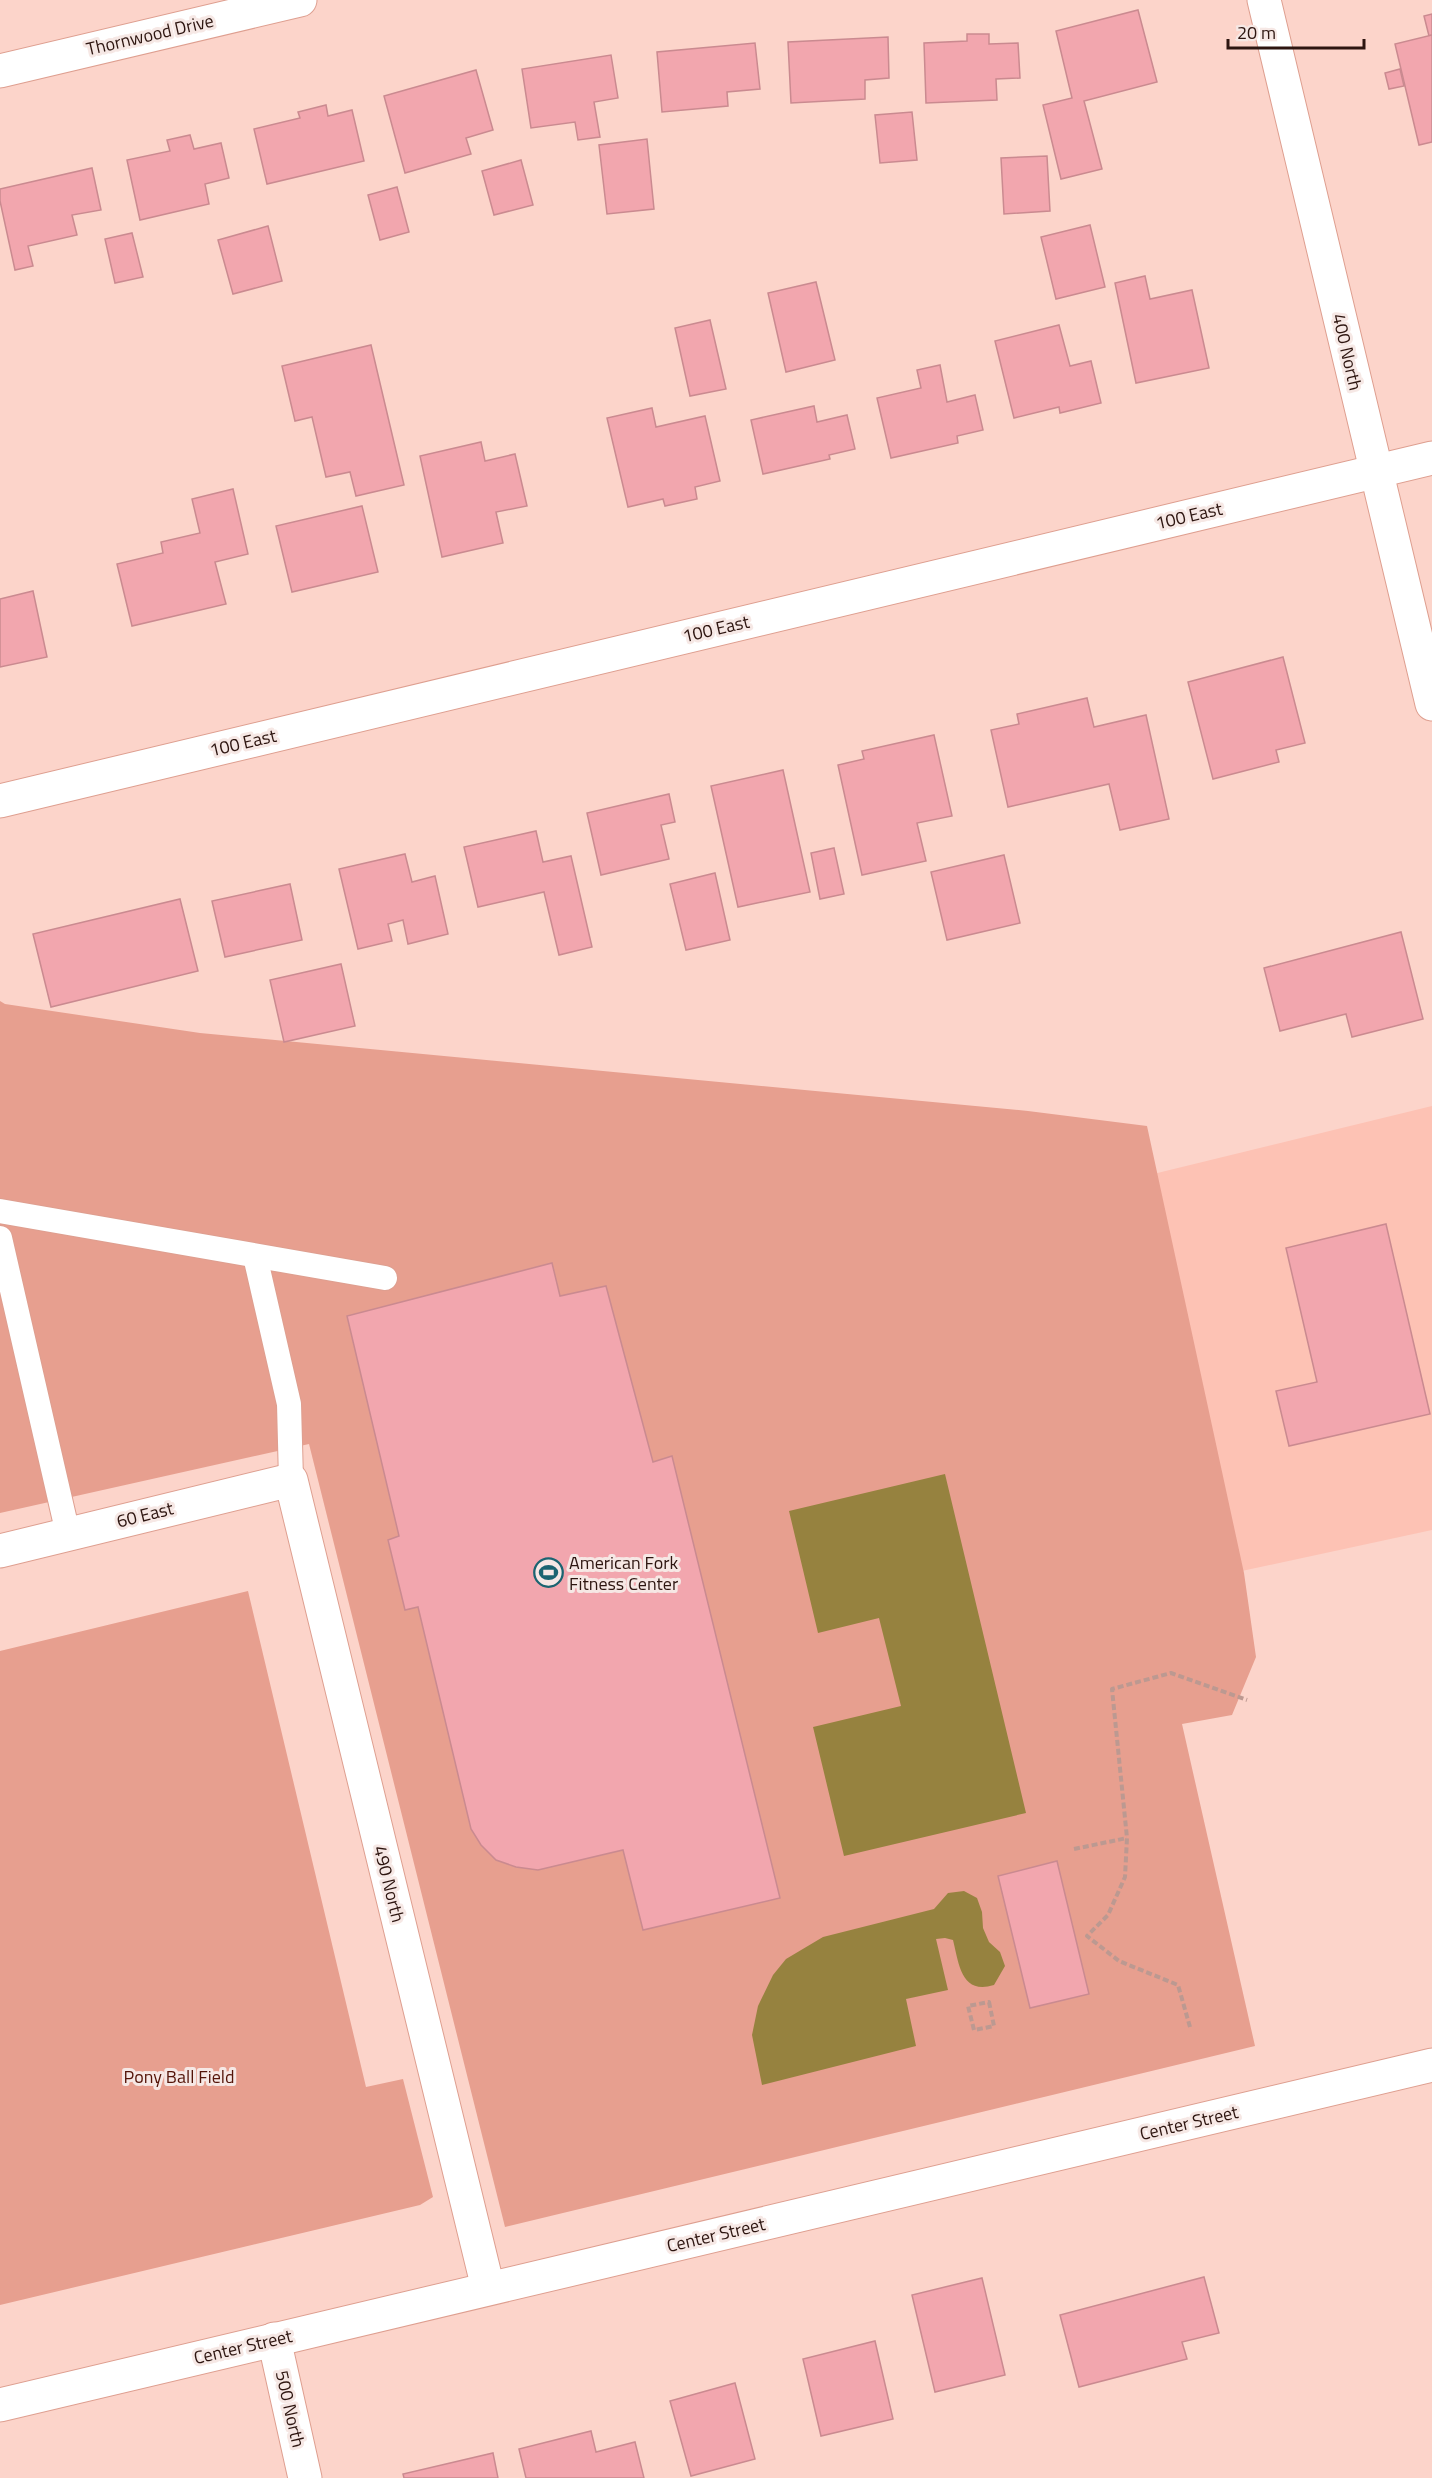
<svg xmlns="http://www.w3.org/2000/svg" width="1432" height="2478" font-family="'Titillium Web',sans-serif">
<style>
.built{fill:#fdc2b4}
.green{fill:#e79f8f}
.water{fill:#96823f}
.building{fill:#f2a6ae;stroke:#ca8a90;stroke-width:1.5}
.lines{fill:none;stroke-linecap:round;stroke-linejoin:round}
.service-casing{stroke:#de9f90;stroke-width:26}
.minor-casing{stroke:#de9f90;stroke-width:35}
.tertiary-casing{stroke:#de9f90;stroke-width:35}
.secondary-casing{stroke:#de9f90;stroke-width:35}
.path{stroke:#bc9991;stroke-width:4;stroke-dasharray:6 3;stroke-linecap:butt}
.service{stroke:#fff;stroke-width:24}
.minor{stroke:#fff;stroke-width:33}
.tertiary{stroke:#fff;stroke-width:33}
.secondary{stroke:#fff;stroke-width:33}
.labels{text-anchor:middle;stroke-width:6;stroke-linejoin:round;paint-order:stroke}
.street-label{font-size:18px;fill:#2d1510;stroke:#f6e8e5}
.poi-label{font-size:18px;fill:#2d1510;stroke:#f6e8e5;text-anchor:start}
.park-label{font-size:18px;fill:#541408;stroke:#f6e8e5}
</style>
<rect width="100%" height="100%" fill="#fcd4ca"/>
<!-- built -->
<polygon class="built" points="1432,1106 1432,1530 1237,1572 1141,1177"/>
<!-- green -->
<g class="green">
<polygon points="0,1001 5,1004 200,1033 1028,1111 1147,1126 1244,1573 1256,1657 1232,1715 1182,1724 1255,2046 505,2227 309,1444 0,1513"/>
<polygon points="248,1591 366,2087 403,2079 433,2197 420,2205 0,2305 0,1651"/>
</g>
<!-- water -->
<g class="water">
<polygon points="945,1474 1026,1813 844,1856 813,1727 901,1706 879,1618 818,1633 789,1511"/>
<path d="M 964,1891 L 977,1898 L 982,1912 L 983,1928 L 989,1942 L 1000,1952 L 1005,1966 L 994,1985 C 961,1995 959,1964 953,1940 L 945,1938 L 936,1939 L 948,1990 L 906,1999 L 916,2046 L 762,2085 L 752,2035 L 758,2006 L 773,1975 L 786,1959 L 823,1937 L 934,1909 L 948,1893 Z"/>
</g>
<!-- building -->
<g class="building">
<polygon points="1138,10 1157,82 1084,101 1102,169 1061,179 1043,105 1072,98 1056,31"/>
<polygon points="1432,14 1432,35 1429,36 1424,16"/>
<polygon points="967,34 989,34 989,44 1018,43 1020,78 996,79 997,100 926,103 924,43 967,41"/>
<polygon points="1432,35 1432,142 1419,145 1395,44"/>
<polygon points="888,37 889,78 865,80 865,99 791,103 788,42"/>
<polygon points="755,43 760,89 727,92 728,106 662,112 657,52"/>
<polygon points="611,55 618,98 594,102 600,137 578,140 575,122 531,128 522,69"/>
<polygon points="1400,69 1404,86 1389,89 1385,73"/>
<polygon points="476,70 493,130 466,138 471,154 405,173 384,96"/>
<polygon points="326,105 328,116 352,110 364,161 267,184 254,129 300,118 298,112"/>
<polygon points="912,112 917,160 880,163 875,115"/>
<polygon points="190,135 194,149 221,143 229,178 205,184 209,204 140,220 127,160 170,151 167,140"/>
<polygon points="647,139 654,209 607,214 599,145"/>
<polygon points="1047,156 1050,211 1004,214 1001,158"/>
<polygon points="521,160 533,205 494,215 482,171"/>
<polygon points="92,168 101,210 72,215 77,235 28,246 33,266 15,270 0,201 0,189"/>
<polygon points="397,187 409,232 380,240 368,195"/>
<polygon points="1090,225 1105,287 1056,299 1041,237"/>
<polygon points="268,226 282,281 233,294 218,240"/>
<polygon points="132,233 143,277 115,283 105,239"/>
<polygon points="1145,276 1150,299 1192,290 1209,368 1136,383 1115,283"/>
<polygon points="816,282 835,360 786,372 768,293"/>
<polygon points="710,320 726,389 690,396 675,328"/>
<polygon points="1059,325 1070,366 1091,361 1101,403 1060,413 1059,407 1014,418 995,341"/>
<polygon points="371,345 404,485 356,496 350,472 326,477 312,417 295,421 282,366"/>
<polygon points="940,365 947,402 975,395 983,430 957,436 958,443 891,458 877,398 921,388 917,370"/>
<polygon points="814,406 817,422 847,415 855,449 829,455 830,459 763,474 751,420"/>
<polygon points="652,408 656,427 705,416 720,481 695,487 697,499 665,506 663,499 628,507 607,418"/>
<polygon points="481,442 485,461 515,454 527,506 496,512 503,543 442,557 420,456"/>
<polygon points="233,489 248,554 215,562 226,604 132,626 117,564 163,553 161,542 200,533 192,499"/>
<polygon points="362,506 378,572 292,592 276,526"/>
<polygon points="33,591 47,657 0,667 0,599"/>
<polygon points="1283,657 1305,743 1276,750 1279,762 1213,779 1188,682"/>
<polygon points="1087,698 1094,727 1146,715 1169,819 1120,830 1109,784 1008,807 991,730 1019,724 1017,714"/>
<polygon points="934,735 952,816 917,823 926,861 862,875 838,765 864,759 862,751"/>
<polygon points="783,770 810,892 738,907 711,786"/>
<polygon points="669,794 675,822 661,825 669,859 601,875 587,813"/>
<polygon points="536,831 543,862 571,856 592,947 559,955 544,892 478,907 464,847"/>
<polygon points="834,848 844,894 820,899 811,853"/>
<polygon points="405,854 412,882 435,876 448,934 408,944 403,920 388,924 392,941 358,949 339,869"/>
<polygon points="1004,855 1020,923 947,940 931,872"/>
<polygon points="715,873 730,940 686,950 670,884"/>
<polygon points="290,884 302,940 225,957 212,901"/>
<polygon points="180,899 198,971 51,1007 33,934"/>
<polygon points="1401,932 1423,1019 1352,1037 1346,1014 1280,1031 1264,968"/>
<polygon points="341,964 355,1026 284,1042 270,980"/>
<polygon points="1386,1224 1430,1414 1289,1446 1276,1391 1317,1382 1286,1248"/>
<polygon points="552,1263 560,1296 606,1286 653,1462 672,1456 780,1898 643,1930 623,1850 538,1870 516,1867 496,1860 481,1845 471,1829 418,1607 405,1610 388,1540 399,1536 347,1316"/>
<polygon points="1057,1861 1089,1994 1030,2008 998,1876"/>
<polygon points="1204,2277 1219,2333 1182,2342 1187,2359 1079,2387 1060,2315"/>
<polygon points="982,2278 1005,2375 935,2392 912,2295"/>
<polygon points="875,2341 893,2419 821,2436 803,2359"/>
<polygon points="735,2383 755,2459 691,2476 670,2401"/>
<polygon points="591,2431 596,2452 635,2442 644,2478 526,2478 519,2449"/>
<polygon points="493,2453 498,2478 404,2478 403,2474"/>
</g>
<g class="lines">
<defs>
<g id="service">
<polyline points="0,1211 385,1278"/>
<polyline points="0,1238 68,1534"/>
<polyline points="255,1256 289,1404 291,1480"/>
</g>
<g id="minor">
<polyline points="1264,0 1432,704"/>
<polyline points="0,71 300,0"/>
<polyline points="0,1551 291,1480 488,2288"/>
<polyline points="274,2339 305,2478"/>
</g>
<polyline id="tertiary" points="0,2405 1432,2065"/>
<polyline id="secondary" points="0,801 1432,458"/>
</defs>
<!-- service casing -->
<use href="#service" class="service-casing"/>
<!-- minor casing -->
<use href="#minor" class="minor-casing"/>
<!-- tertiary casing -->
<use href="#tertiary" class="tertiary-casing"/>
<!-- secondary casing -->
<use href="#secondary" class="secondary-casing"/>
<!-- path -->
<g class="path">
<polyline points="1074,1849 1127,1838"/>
<polygon points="989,2002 994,2026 974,2030 968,2006"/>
<polyline points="1190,2027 1178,1985 1119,1961 1087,1936 1108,1915 1125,1877 1127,1838 1112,1689 1171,1673 1247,1700"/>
</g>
<!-- service -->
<use href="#service" class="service"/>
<!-- minor -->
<use href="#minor" class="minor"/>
<!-- tertiary -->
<use href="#tertiary" class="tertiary"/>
<!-- secondary -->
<use href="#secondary" class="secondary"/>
</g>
<!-- icons -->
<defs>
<symbol id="stadium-ring" viewBox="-11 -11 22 22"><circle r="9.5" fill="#f6e8e5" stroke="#1b6471" stroke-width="1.5"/><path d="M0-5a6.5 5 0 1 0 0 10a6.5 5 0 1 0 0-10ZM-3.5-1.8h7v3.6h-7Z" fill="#1b6471"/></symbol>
</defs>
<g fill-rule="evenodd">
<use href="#stadium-ring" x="532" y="1556" width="33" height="33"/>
</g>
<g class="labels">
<!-- street labels -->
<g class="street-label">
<text transform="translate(150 35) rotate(-13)" y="6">Thornwood Drive</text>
<text transform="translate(1347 352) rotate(77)" y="6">400 North</text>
<text transform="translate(1189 516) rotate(-13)" y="6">100 East</text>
<text transform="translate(716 629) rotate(-13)" y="6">100 East</text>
<text transform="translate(243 743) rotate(-13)" y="6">100 East</text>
<text transform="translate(145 1515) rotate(-14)" y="6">60 East</text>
<text transform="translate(389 1884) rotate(76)" y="6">490 North</text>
<text transform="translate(1189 2123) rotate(-13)" y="6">Center Street</text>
<text transform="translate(716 2235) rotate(-13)" y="6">Center Street</text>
<text transform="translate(243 2347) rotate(-13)" y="6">Center Street</text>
<text transform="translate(290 2409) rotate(77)" y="6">500 North</text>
</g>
<!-- poi labels -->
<g class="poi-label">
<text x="569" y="1569">American Fork<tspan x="569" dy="21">Fitness Center</tspan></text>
</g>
<!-- park labels -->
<g class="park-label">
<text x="179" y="2083">Pony Ball Field</text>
</g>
</g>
<!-- scale -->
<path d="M1228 39v9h136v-9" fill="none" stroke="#2d1510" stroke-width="3"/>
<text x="1237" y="39" font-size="18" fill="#2d1510" stroke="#f6e8e5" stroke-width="4.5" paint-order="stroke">20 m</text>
</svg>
